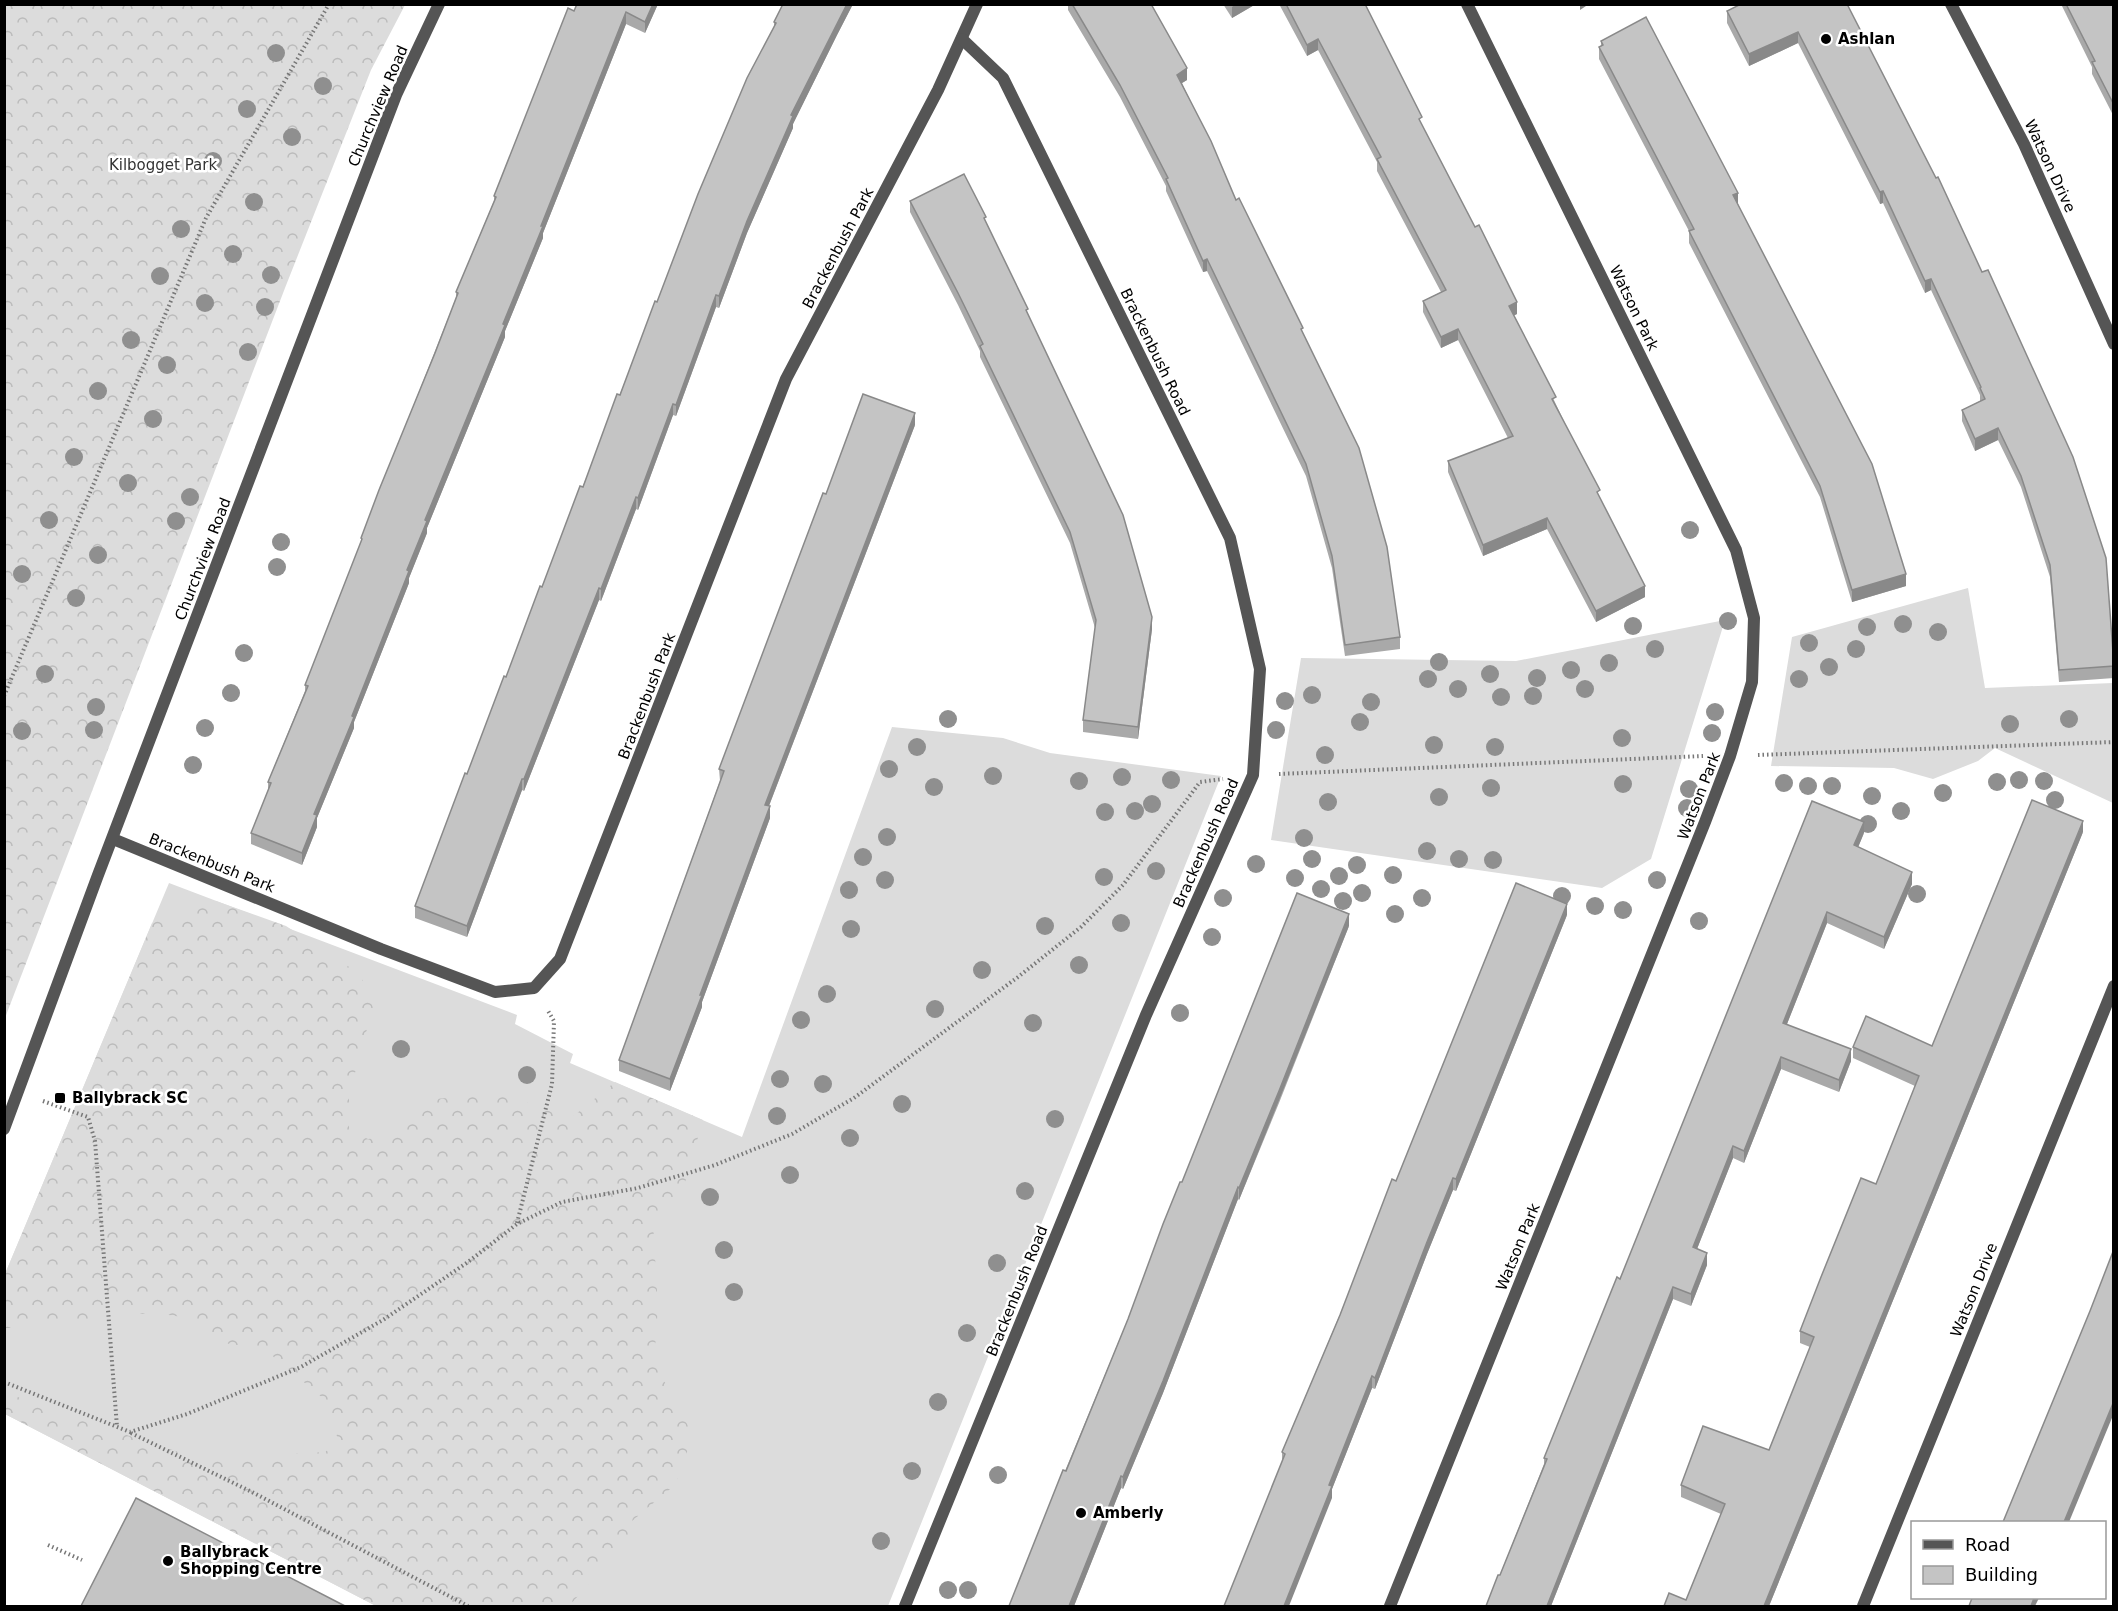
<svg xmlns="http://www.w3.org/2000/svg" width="2118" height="1611" font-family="'DejaVu Sans',sans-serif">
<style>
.grass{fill:#dcdcdc}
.forest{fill:url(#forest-crowns)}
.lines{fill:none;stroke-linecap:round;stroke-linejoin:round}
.path{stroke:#777;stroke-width:4;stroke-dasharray:1.5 3;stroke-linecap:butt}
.minor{stroke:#555;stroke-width:12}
.tree{fill:#8f8f8f}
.wall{fill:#a9a9a9}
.shaded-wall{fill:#898989}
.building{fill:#c4c4c4;stroke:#898989;stroke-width:1.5}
.poi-dot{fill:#000;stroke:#fff;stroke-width:2}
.labels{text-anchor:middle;stroke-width:5;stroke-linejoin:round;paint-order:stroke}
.poi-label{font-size:15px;font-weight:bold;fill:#000;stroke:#fff;text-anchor:start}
.street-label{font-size:15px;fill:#000;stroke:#fff}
.park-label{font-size:15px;fill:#333;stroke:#fff}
</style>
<defs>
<pattern id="forest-crowns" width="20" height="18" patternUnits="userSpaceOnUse" patternTransform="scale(1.5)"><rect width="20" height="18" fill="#dcdcdc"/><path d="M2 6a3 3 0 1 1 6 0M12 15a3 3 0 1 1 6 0" fill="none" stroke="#bbb"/></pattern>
</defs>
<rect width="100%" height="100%" fill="#fff"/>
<!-- grass -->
<g class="grass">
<polygon points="1968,588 1985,688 2113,683 2113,803 1995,748 1978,761 1933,779 1894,768 1771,766 1792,637"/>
<polygon points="1725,620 1651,859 1602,888 1271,840 1301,658 1516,661"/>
<polygon points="892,727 1003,738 1050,753 1221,776 888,1606 376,1606 5,1414 5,1274 169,883 517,1015 515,1024 573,1054 570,1063 742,1137"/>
</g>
<!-- forest -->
<g class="forest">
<polygon points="5,4 405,5 371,70 285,288 5,1018"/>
<polygon points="216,901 286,926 360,974 373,1007 349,1095 349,1130 368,1139 397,1134 410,1109 435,1099 471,1096 510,1096 570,1119 615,1082 703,1120 684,1186 671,1204 653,1222 658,1308 654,1362 693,1435 675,1485 632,1521 628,1540 569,1606 376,1606 5,1414 5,1392 59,1413 200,1459 325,1452 339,1442 324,1399 263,1348 229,1344 210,1335 189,1318 162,1314 136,1314 110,1309 95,1318 77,1323 54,1319 17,1328 5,1328 5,1274 152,923"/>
</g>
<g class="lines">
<!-- path -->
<g class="path">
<polyline points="4,696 206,218 329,4"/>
<polyline points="1758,755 2114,742"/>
<polyline points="1279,774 1703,756"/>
<polyline points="43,1101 88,1117 95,1141 117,1427"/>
<polyline points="517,1223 552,1084 554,1021 547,1009"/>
<polyline points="4,1382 130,1432 187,1414 301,1367 383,1320 468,1262 517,1224 562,1202 638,1188 715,1165 792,1134 854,1098 1018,977 1081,927 1123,885 1200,782 1223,779"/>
<polyline points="131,1433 252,1492 468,1606"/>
<polyline points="48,1545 82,1560"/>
</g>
<!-- minor -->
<g class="minor">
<polyline points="1951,4 2024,144 2114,344"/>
<polyline points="113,839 381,949 495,992 534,988 560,959 786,379 938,90 977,4"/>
<polyline points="4,1129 98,875 396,95 439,4"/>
<polyline points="905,1606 1146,1015 1253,775 1260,669 1230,538 1003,78 962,39"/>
<polyline points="1390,1606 1705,822 1730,756 1752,682 1754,618 1736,550 1467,4"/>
<polyline points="1863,1606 2114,986"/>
</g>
</g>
<!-- trees -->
<g class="tree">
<circle cx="276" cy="53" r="9"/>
<circle cx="323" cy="86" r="9"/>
<circle cx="247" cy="109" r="9"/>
<circle cx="292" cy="137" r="9"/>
<circle cx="213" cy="161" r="9"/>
<circle cx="254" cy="202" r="9"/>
<circle cx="181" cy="229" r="9"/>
<circle cx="233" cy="254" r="9"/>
<circle cx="271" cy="275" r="9"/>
<circle cx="160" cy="276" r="9"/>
<circle cx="205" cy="303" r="9"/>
<circle cx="265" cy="307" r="9"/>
<circle cx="131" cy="340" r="9"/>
<circle cx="248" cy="352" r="9"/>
<circle cx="167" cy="365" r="9"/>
<circle cx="98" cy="391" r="9"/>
<circle cx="153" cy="419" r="9"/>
<circle cx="74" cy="457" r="9"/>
<circle cx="128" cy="483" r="9"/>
<circle cx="190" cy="497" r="9"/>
<circle cx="49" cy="520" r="9"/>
<circle cx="176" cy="521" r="9"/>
<circle cx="1690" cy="530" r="9"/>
<circle cx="281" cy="542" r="9"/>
<circle cx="98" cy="555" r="9"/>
<circle cx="277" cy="567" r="9"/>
<circle cx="22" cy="574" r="9"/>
<circle cx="76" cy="598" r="9"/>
<circle cx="1728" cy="621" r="9"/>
<circle cx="1903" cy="624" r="9"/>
<circle cx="1633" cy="626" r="9"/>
<circle cx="1867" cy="627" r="9"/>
<circle cx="1938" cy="632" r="9"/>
<circle cx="1809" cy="643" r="9"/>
<circle cx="1655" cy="649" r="9"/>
<circle cx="1856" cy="649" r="9"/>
<circle cx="244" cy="653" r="9"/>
<circle cx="1439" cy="662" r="9"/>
<circle cx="1609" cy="663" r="9"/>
<circle cx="1829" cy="667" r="9"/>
<circle cx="1571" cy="670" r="9"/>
<circle cx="45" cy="674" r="9"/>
<circle cx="1490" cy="674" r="9"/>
<circle cx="1537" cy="678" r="9"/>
<circle cx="1428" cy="679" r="9"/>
<circle cx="1799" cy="679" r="9"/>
<circle cx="1458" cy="689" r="9"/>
<circle cx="1585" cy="689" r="9"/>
<circle cx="231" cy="693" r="9"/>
<circle cx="1312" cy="695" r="9"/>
<circle cx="1533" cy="696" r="9"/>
<circle cx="1501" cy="697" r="9"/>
<circle cx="1285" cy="701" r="9"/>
<circle cx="1371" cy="702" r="9"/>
<circle cx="96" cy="707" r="9"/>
<circle cx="1715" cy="712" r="9"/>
<circle cx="948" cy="719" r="9"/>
<circle cx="2069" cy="719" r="9"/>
<circle cx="1360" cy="722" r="9"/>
<circle cx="2010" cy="724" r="9"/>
<circle cx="205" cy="728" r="9"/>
<circle cx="94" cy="730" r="9"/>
<circle cx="1276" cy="730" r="9"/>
<circle cx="22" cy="731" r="9"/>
<circle cx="1712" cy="733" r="9"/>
<circle cx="1622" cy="738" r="9"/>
<circle cx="1434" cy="745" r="9"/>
<circle cx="917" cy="747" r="9"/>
<circle cx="1495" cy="747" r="9"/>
<circle cx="1325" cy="755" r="9"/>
<circle cx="193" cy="765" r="9"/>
<circle cx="889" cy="769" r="9"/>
<circle cx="993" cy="776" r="9"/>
<circle cx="1122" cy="777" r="9"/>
<circle cx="1171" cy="780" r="9"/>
<circle cx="2019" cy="780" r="9"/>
<circle cx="1079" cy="781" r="9"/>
<circle cx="2044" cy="781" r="9"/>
<circle cx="1997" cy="782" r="9"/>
<circle cx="1784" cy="783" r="9"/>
<circle cx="1623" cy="784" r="9"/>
<circle cx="1808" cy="786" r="9"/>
<circle cx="1832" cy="786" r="9"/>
<circle cx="934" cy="787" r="9"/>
<circle cx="1491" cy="788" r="9"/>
<circle cx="1689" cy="789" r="9"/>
<circle cx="1943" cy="793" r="9"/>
<circle cx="1872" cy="796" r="9"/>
<circle cx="1439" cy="797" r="9"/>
<circle cx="2055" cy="800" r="9"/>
<circle cx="1328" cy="802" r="9"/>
<circle cx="1152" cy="804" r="9"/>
<circle cx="1687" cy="808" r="9"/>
<circle cx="1135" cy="811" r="9"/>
<circle cx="1901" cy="811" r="9"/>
<circle cx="1105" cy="812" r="9"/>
<circle cx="1868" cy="824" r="9"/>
<circle cx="887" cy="837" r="9"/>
<circle cx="1304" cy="838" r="9"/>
<circle cx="1427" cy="851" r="9"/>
<circle cx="863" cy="857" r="9"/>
<circle cx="1312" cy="859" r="9"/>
<circle cx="1459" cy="859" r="9"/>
<circle cx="1493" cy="860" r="9"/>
<circle cx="1256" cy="864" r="9"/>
<circle cx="1357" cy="865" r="9"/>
<circle cx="1156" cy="871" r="9"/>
<circle cx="1393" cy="875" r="9"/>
<circle cx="1339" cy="876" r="9"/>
<circle cx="1104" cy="877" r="9"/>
<circle cx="1295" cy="878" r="9"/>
<circle cx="885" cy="880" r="9"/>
<circle cx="1657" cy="880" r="9"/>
<circle cx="1321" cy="889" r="9"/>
<circle cx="849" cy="890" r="9"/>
<circle cx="1362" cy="893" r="9"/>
<circle cx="1917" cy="894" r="9"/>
<circle cx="1562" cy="896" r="9"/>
<circle cx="1223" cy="898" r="9"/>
<circle cx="1422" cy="898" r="9"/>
<circle cx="1343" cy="901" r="9"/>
<circle cx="1595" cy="906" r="9"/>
<circle cx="1623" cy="910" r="9"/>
<circle cx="1395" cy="914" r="9"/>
<circle cx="1699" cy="921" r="9"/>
<circle cx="1121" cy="923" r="9"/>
<circle cx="1045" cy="926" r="9"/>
<circle cx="851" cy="929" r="9"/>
<circle cx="1212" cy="937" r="9"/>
<circle cx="1079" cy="965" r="9"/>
<circle cx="982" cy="970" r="9"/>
<circle cx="827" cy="994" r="9"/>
<circle cx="935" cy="1009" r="9"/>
<circle cx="1180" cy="1013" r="9"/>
<circle cx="801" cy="1020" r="9"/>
<circle cx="1033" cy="1023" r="9"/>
<circle cx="401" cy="1049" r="9"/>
<circle cx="527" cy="1075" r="9"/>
<circle cx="780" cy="1079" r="9"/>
<circle cx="823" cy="1084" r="9"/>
<circle cx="902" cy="1104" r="9"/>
<circle cx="777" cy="1116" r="9"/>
<circle cx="1055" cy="1119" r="9"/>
<circle cx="850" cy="1138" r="9"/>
<circle cx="790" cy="1175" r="9"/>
<circle cx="1025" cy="1191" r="9"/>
<circle cx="710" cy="1197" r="9"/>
<circle cx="724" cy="1250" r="9"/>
<circle cx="997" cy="1263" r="9"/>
<circle cx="734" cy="1292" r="9"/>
<circle cx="967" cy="1333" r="9"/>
<circle cx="938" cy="1402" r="9"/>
<circle cx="912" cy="1471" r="9"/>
<circle cx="998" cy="1475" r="9"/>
<circle cx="881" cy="1541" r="9"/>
<circle cx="948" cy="1590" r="9"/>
<circle cx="968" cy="1590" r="9"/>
</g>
<!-- wall -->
<g class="wall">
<polygon points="658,4 645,33 626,24 543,233 543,238 505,331 505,337 427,528 427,533 409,578 409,583 354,722 354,728 317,818 317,827 302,865 251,844 251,833 268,791 268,782 305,691 305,685 361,543 361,538 456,298 456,292 494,201 494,196 574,11"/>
<polygon points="783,4 853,4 837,35 793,124 793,128 747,233 719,308 716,307 676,416 673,415 638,510 636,509 601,601 599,600 524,791 522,790 467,937 415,918 415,906 467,774 657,302 774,28 774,22"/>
<polygon points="1068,4 1151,4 1187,80 1182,83 1236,200 1303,333 1400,637 1400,649 1345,656 1332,568 1306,476 1207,271 1203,272 1166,191 1166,186 1120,97 1068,10"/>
<polygon points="1223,4 1256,4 1232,18"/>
<polygon points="1279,4 1365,4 1422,125 1517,314 1514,315 1600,498 1645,597 1596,622 1547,529 1483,556 1448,472 1448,461 1508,438 1458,340 1441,348 1423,312 1423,301 1441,292 1377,171 1377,162 1318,50 1307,56"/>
<polygon points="1847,4 2114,657 2114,678 2059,682 2050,577 2021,487 1998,440 1975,451 1962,421 1962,410 1980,401 1980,395 1931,290 1925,293 1883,203 1880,204 1798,43 1749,66 1727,23 1727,11"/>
<polygon points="2061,4 2114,4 2114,117 2092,74 2092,67"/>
<polygon points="1601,41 1738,204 1906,586 1852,602 1820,497 1689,243 1689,231 1599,59 1599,47 1601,46"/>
<polygon points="910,201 986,222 1028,314 1152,629 1138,739 1083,732 1083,720 1095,628 1070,543 980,357 980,351 958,305 910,212"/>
<polygon points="915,425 769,806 770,818 702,1002 702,1007 670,1091 619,1071 619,1060 720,781 719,769 826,494"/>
<polygon points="2083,832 1769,1606 1664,1606 1686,1600 1721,1514 1681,1497 1681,1485 1769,1450 1810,1347 1800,1343 1800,1331 1876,1184 1915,1086 1853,1058 1853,1047 1932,1046"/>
<polygon points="1864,833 1858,847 1912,884 1884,949 1827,923 1787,1024 1851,1061 1839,1092 1781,1069 1744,1163 1733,1158 1697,1249 1707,1265 1691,1306 1673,1299 1551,1606 1486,1606 1500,1575 1544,1464 1544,1458 1620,1279"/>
<polygon points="1567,915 1456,1191 1453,1190 1427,1254 1375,1389 1372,1388 1332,1489 1332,1498 1264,1507 1282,1462 1282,1452 1396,1181"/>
<polygon points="1349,926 1279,1103 1239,1200 1238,1199 1163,1393 1123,1489 1121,1488 1074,1606 1009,1606 1128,1319 1182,1182"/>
</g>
<!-- shaded-wall -->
<g class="shaded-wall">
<polygon points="653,4 658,4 645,33 645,22"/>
<polygon points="847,4 853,4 837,35 793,124 793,128 747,233 719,308 719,296 747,221 791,115"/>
<polygon points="1236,4 1256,4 1232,18 1232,7"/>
<polygon points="1580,4 1589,4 1580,10"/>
<polygon points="626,12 626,24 543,233 543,238 505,331 505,337 427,528 427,533 409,578 409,583 354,722 354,728 317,818 317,827 302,865 302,853 314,814 407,570 425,520"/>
<polygon points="1798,32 1798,43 1749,66 1749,54"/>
<polygon points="1318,39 1318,50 1307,56 1307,45"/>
<polygon points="1187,68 1187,80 1177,86 1177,75"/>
<polygon points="1883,191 1883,203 1880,204 1880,192"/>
<polygon points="1738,193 1738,205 1733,195"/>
<polygon points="1207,259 1207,271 1203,272 1203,261"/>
<polygon points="1931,279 1931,290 1925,293 1925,281"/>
<polygon points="716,295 716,307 676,416 676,405"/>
<polygon points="1517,302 1517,314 1509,318 1509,306"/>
<polygon points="1458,329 1458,340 1441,348 1441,337"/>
<polygon points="673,404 673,415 638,510 638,498"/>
<polygon points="915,413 915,425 765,816 765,805"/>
<polygon points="1998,428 1998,440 1975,451 1975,439"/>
<polygon points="636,497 636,509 601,601 601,589"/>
<polygon points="1547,518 1547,529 1483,556 1483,545"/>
<polygon points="1906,574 1906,586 1852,602 1852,590"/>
<polygon points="1645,586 1645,597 1596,622 1596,611"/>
<polygon points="599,588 599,600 524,791 524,779"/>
<polygon points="1152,617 1152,629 1138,739 1138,727"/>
<polygon points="522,779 522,790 467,937 467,926"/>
<polygon points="770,806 770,818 702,1002 702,1007 670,1091 670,1079 700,995"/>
<polygon points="2083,821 2083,832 1769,1606 1764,1606"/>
<polygon points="1864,822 1864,833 1854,857 1854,845"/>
<polygon points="1912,872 1912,884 1884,949 1884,937"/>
<polygon points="1567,904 1567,915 1456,1191 1456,1179"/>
<polygon points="1827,912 1827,923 1783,1034 1783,1023"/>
<polygon points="1349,914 1349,926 1239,1200 1239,1188"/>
<polygon points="1851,1049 1851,1061 1839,1092 1839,1080"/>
<polygon points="1781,1057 1781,1069 1744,1163 1744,1151"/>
<polygon points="1733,1146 1733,1158 1693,1259 1693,1247"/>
<polygon points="1453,1178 1453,1190 1427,1254 1375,1389 1375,1378 1427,1242"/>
<polygon points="1238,1187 1238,1199 1163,1393 1123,1489 1123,1477"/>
<polygon points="1707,1253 1707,1265 1691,1306 1691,1294"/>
<polygon points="1673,1287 1673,1299 1551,1606 1547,1606"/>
<polygon points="1372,1376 1372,1388 1332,1489 1332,1498 1289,1606 1284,1606 1329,1485"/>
<polygon points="2114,1401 2114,1413 2069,1522 2064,1522"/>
<polygon points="1121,1476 1121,1488 1074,1606 1069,1606"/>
<polygon points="2034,1598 2039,1598 2035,1606 2031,1606"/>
</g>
<!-- building -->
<g class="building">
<polygon points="577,4 653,4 645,22 626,12 541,226 543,226 503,324 505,325 425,520 427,521 407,570 409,571 352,716 354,717 314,814 317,815 302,853 251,833 271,783 268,782 308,686 305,685 362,539 361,538 379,490 435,353 458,293 456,292 496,197 494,196 568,8 574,11"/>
<polygon points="783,4 847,4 791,115 793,116 747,221 719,296 716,295 676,405 673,404 638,498 636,497 601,589 599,588 524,779 522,779 467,926 415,906 465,773 467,774 504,676 506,677 540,586 542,587 580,486 583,487 617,394 620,395 655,301 657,302 698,194 747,78 776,23 774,22"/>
<polygon points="1072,4 1151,4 1187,68 1177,75 1211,141 1236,200 1239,198 1303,328 1301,329 1359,448 1387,547 1400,637 1345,645 1332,556 1306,464 1207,259 1203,261 1166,179 1168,178 1120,85"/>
<polygon points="1286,4 1365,4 1422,117 1419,119 1475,227 1479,225 1517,302 1509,306 1556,397 1552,399 1600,490 1597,492 1645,586 1596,611 1547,518 1483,545 1448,461 1513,436 1458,329 1441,337 1423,301 1446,290 1377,159 1381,157 1318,39 1307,45"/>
<polygon points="1741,4 1847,4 1936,178 1938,177 1982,272 1988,270 2073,457 2106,558 2114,666 2059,670 2050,565 2021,476 1998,428 1975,439 1962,410 1985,399 1980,388 1981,387 1931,279 1925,281 1883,191 1880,192 1798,32 1749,54 1727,11"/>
<polygon points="2066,4 2114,4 2114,105 2092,62 2095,61"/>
<polygon points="1646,17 1738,193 1733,195 1872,464 1906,574 1852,590 1820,486 1689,231 1694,229 1599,47 1603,45 1601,41"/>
<polygon points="964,174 986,217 984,218 1028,309 1026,310 1123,515 1152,617 1138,727 1083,720 1096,620 1070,532 980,346 983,344 958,293 910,201"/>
<polygon points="863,394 915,413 765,805 770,806 700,995 702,995 670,1079 619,1060 724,771 719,769 823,493 826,494"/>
<polygon points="2032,800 2083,821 1764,1606 1664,1606 1669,1593 1686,1600 1725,1504 1681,1485 1703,1426 1769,1450 1814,1337 1800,1331 1821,1277 1861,1178 1876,1184 1919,1076 1853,1047 1866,1016 1932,1046"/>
<polygon points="1812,801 1864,822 1854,845 1912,872 1884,937 1827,912 1783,1023 1851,1049 1839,1080 1781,1057 1744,1151 1733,1146 1693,1247 1707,1253 1691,1294 1673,1287 1547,1606 1486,1606 1498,1575 1500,1575 1547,1459 1544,1458 1617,1277 1620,1279"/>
<polygon points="1516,883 1567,904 1456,1179 1453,1178 1427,1242 1375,1378 1372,1376 1329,1485 1332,1486 1284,1606 1224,1606 1285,1454 1282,1452 1340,1315 1392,1179 1396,1181"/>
<polygon points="1297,893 1349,914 1279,1091 1239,1188 1238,1187 1163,1381 1123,1477 1121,1476 1069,1606 1009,1606 1063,1470 1066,1471 1128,1319 1163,1224 1180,1182 1182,1182"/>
<polygon points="2114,1249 2114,1401 2064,1522 2003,1522 2090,1311"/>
<polygon points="136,1498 345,1606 81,1606"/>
<polygon points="1972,1598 2034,1598 2031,1606 1969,1606"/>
</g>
<!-- markers -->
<g class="poi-dot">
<circle cx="1826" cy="39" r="6"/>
<rect x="54" y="1092" width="12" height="12" rx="3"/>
<circle cx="1081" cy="1513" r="6"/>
<circle cx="168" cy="1561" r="6"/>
</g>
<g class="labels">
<!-- poi labels -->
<g class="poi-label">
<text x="1838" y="44">Ashlan</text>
<text x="72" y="1103">Ballybrack SC</text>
<text x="1093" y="1518">Amberly</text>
<text x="180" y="1557">Ballybrack<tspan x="180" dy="17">Shopping Centre</tspan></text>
</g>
<!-- street labels -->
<g class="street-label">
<text transform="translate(378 106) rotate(-67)" y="5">Churchview Road</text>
<text transform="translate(2050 166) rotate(65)" y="5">Watson Drive</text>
<text transform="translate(838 248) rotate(-62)" y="5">Brackenbush Park</text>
<text transform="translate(1634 308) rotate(64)" y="5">Watson Park</text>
<text transform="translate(1155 352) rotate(64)" y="5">Brackenbush Road</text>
<text transform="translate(203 559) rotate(-69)" y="5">Churchview Road</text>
<text transform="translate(647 696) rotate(-69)" y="5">Brackenbush Park</text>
<text transform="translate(1699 796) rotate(-69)" y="5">Watson Park</text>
<text transform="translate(1206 843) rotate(-66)" y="5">Brackenbush Road</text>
<text transform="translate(212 863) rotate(22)" y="5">Brackenbush Park</text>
<text transform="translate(1518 1247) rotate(-68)" y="5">Watson Park</text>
<text transform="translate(1974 1290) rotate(-68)" y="5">Watson Drive</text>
<text transform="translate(1017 1291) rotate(-68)" y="5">Brackenbush Road</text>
</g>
<!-- park labels -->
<g class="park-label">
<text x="163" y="170">Kilbogget Park</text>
</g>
</g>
<!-- border -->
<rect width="2118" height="1611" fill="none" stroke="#000000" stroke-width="12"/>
<!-- legend -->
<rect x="1911" y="1521" width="195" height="78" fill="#ffffff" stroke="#999999" stroke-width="1.5"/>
<rect x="1923" y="1540" width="30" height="9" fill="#555555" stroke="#999999" stroke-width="1.5"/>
<text x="1965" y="1551" font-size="18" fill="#000000">Road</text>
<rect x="1923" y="1566" width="30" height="18" fill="#c4c4c4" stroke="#999999" stroke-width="1.5"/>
<text x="1965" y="1581" font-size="18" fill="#000000">Building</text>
</svg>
